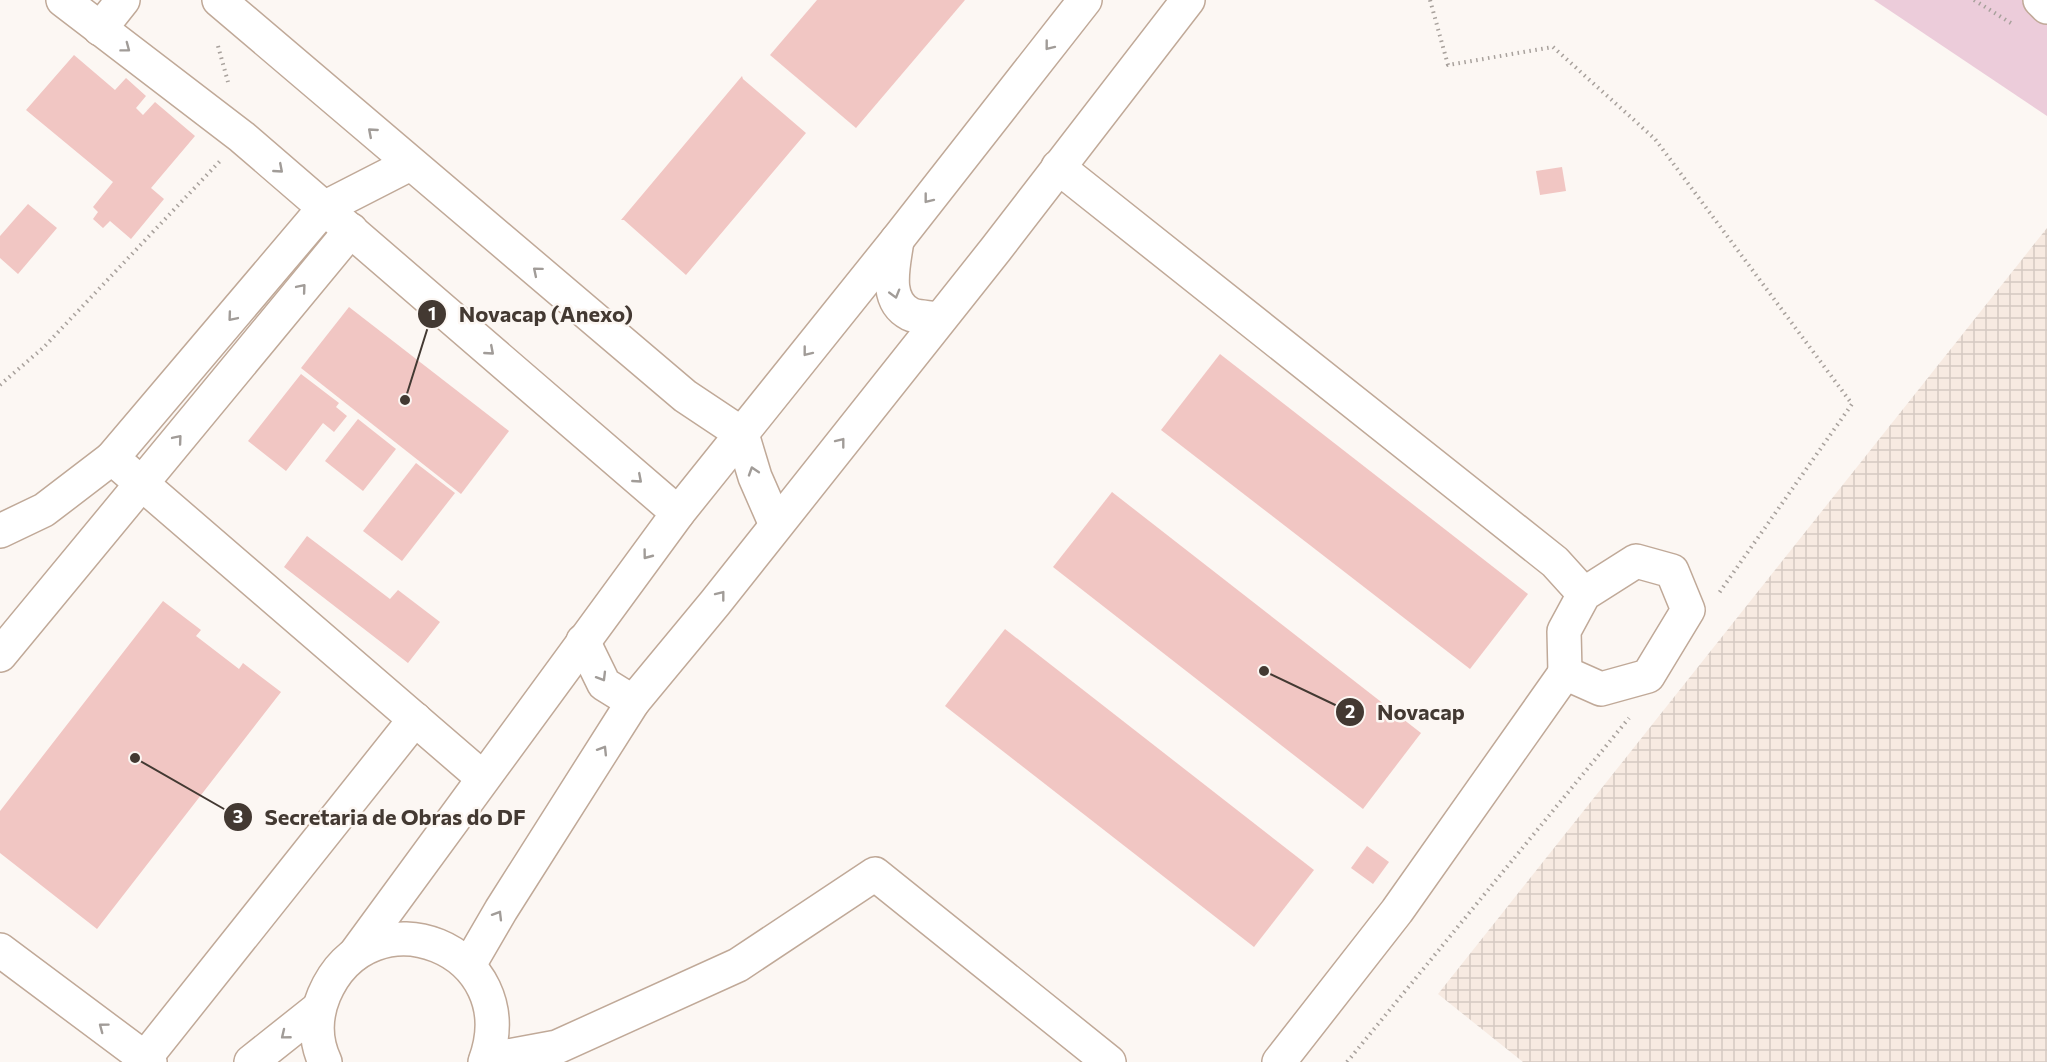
<svg xmlns="http://www.w3.org/2000/svg" width="2047" height="1062" font-family="Commissioner,sans-serif">
<style>
.industrial{fill:url(#industrial-grid)}
.grass{fill:#ecccda}
.building{fill:#f1c6c3}
.lines{fill:none;stroke-linecap:round;stroke-linejoin:round}
.minor-casing{stroke:#c0a998;stroke-width:36}
.path{stroke:#a8a19c;stroke-width:4;stroke-dasharray:1.5 4.5;stroke-linecap:butt}
.minor{stroke:#fff;stroke-width:33}
.oneway{stroke:#a19c98}
.leader{fill:none;stroke:#433932;stroke-width:2}
.callout-dot{fill:#433932;stroke:#fcf7f3;stroke-width:2}
.mark-label{font-size:18px;text-anchor:middle;font-weight:bold;fill:#fff}
.callout-label{font-size:22px;text-anchor:middle;font-weight:bold;fill:#433932;stroke:#fcf7f3;stroke-width:5;stroke-linejoin:round;paint-order:stroke}
</style>
<defs>
<pattern id="industrial-grid" width="8" height="8" patternUnits="userSpaceOnUse" patternTransform="scale(1.5)"><rect width="8" height="8" fill="#f7eae1"/><path d="M0 4h8M4 0v8" fill="none" stroke="#d5c9c2"/></pattern>
</defs>
<rect width="100%" height="100%" fill="#fcf7f3"/>
<!-- industrial -->
<polygon class="industrial" points="2047,228 2047,1062 1523,1062 1438,994"/>
<!-- grass -->
<polygon class="grass" points="1874,0 2047,0 2047,116"/>
<!-- building -->
<g class="building">
<polygon points="817,0 965,0 856,128 770,55"/>
<polygon points="74,55 115,90 126,78 146,96 136,108 143,115 155,102 195,136 151,188 164,199 131,239 110,221 103,228 93,219 98,212 93,207 113,182 26,110"/>
<polygon points="742,76 743,79 806,133 686,275 624,220 621,220"/>
<polygon points="1562,167 1566,191 1540,195 1536,171"/>
<polygon points="28,204 57,228 18,274 0,258 0,236"/>
<polygon points="349,307 509,431 461,494 301,368"/>
<polygon points="1220,354 1528,594 1470,669 1161,430"/>
<polygon points="301,374 339,403 336,407 347,416 334,432 323,423 286,471 248,441"/>
<polygon points="358,419 396,449 363,491 325,461"/>
<polygon points="416,463 455,493 402,561 363,531"/>
<polygon points="1112,492 1421,733 1363,809 1053,567"/>
<polygon points="307,536 390,599 398,590 440,622 408,663 284,567"/>
<polygon points="163,601 201,630 196,636 200,639 239,669 243,663 281,692 97,929 0,853 0,811"/>
<polygon points="1005,629 1314,870 1254,947 945,706"/>
<polygon points="1367,846 1389,862 1373,884 1351,868"/>
</g>
<g class="lines">
<defs>
<g id="minor">
<polyline points="63,0 242,137 678,513"/>
<polyline points="219,0 685,396 742,434 755,477 776,525"/>
<polyline points="2040,0 2047,7"/>
<polyline points="100,29 123,0"/>
<polyline points="1058,167 1555,562 1584,594"/>
<path d="M 897,240 C 894,264 883,300 910,314 C 918,318 930,317 939,319"/>
<polyline points="112,458 324,208 410,164"/>
<polyline points="0,531 44,510 112,458 483,778"/>
<polygon points="1636,561 1672,571 1688,610 1648,676 1601,689 1565,673 1564,631 1584,594"/>
<polyline points="583,641 604,684 633,702"/>
<polyline points="0,655 351,230"/>
<polyline points="0,950 150,1062"/>
<polyline points="355,954 678,513 897,240 1085,0"/>
<polyline points="469,965 501,910 633,702 715,603 996,249 1188,0"/>
<polyline points="145,1058 415,719"/>
<polyline points="486,1060 557,1047 738,965 875,874 1109,1062"/>
<polyline points="251,1062 319,1008"/>
<path d="M 325,1062 C 315,1041 315,1017 324,995 C 370,887 527,949 485,1062"/>
<polyline points="1279,1062 1397,911 1565,673"/>
</g>
</defs>
<!-- minor casing -->
<use href="#minor" class="minor-casing"/>
<!-- path -->
<g class="path">
<polyline points="1430,0 1448,65 1553,47 1655,139 1852,404 1719,593"/>
<polyline points="1974,0 2014,25"/>
<polyline points="218,46 228,82"/>
<polyline points="0,385 44,347 220,161"/>
<polyline points="1347,1062 1629,718"/>
</g>
<!-- minor -->
<use href="#minor" class="minor"/>
</g>
<!-- one-way arrows -->
<defs><path id="oneway-chevron" d="M-2-3.5L2.5 0L-2 3.5" fill="none" stroke-width="1.6" stroke-linecap="round" stroke-linejoin="round" transform="scale(1.5)"/></defs>
<g class="oneway">
<use href="#oneway-chevron" transform="translate(1049 46) rotate(128)"/>
<use href="#oneway-chevron" transform="translate(126 48) rotate(37)"/>
<use href="#oneway-chevron" transform="translate(372 132) rotate(-139)"/>
<use href="#oneway-chevron" transform="translate(279 169) rotate(41)"/>
<use href="#oneway-chevron" transform="translate(928 199) rotate(128)"/>
<use href="#oneway-chevron" transform="translate(537 271) rotate(-140)"/>
<use href="#oneway-chevron" transform="translate(302 288) rotate(-50)"/>
<use href="#oneway-chevron" transform="translate(895 294) rotate(74)"/>
<use href="#oneway-chevron" transform="translate(232 317) rotate(130)"/>
<use href="#oneway-chevron" transform="translate(490 351) rotate(41)"/>
<use href="#oneway-chevron" transform="translate(807 352) rotate(128)"/>
<use href="#oneway-chevron" transform="translate(178 439) rotate(-50)"/>
<use href="#oneway-chevron" transform="translate(841 442) rotate(-52)"/>
<use href="#oneway-chevron" transform="translate(753 471) rotate(-108)"/>
<use href="#oneway-chevron" transform="translate(638 479) rotate(41)"/>
<use href="#oneway-chevron" transform="translate(647 555) rotate(127)"/>
<use href="#oneway-chevron" transform="translate(721 595) rotate(-52)"/>
<use href="#oneway-chevron" transform="translate(602 677) rotate(59)"/>
<use href="#oneway-chevron" transform="translate(603 750) rotate(-58)"/>
<use href="#oneway-chevron" transform="translate(498 915) rotate(-59)"/>
<use href="#oneway-chevron" transform="translate(103 1027) rotate(-143)"/>
<use href="#oneway-chevron" transform="translate(285 1035) rotate(141)"/>
</g>
<!-- callouts -->
<path class="leader" d="M405 400L432 314M1264 671L1350 712M135 758L238 817"/>
<g class="callout-dot">
<circle cx="405" cy="400" r="6"/>
<circle cx="1264" cy="671" r="6"/>
<circle cx="135" cy="758" r="6"/>
<circle cx="432" cy="314" r="15"/>
<circle cx="1350" cy="712" r="15"/>
<circle cx="238" cy="817" r="15"/>
</g>
<g class="mark-label">
<text x="432" y="320">1</text>
<text x="1350" y="718">2</text>
<text x="238" y="823">3</text>
</g>
<g class="callout-label">
<text x="546" y="322">Novacap (Anexo)</text>
<text x="1421" y="720">Novacap</text>
<text x="395" y="825">Secretaria de Obras do DF</text>
</g>
</svg>
